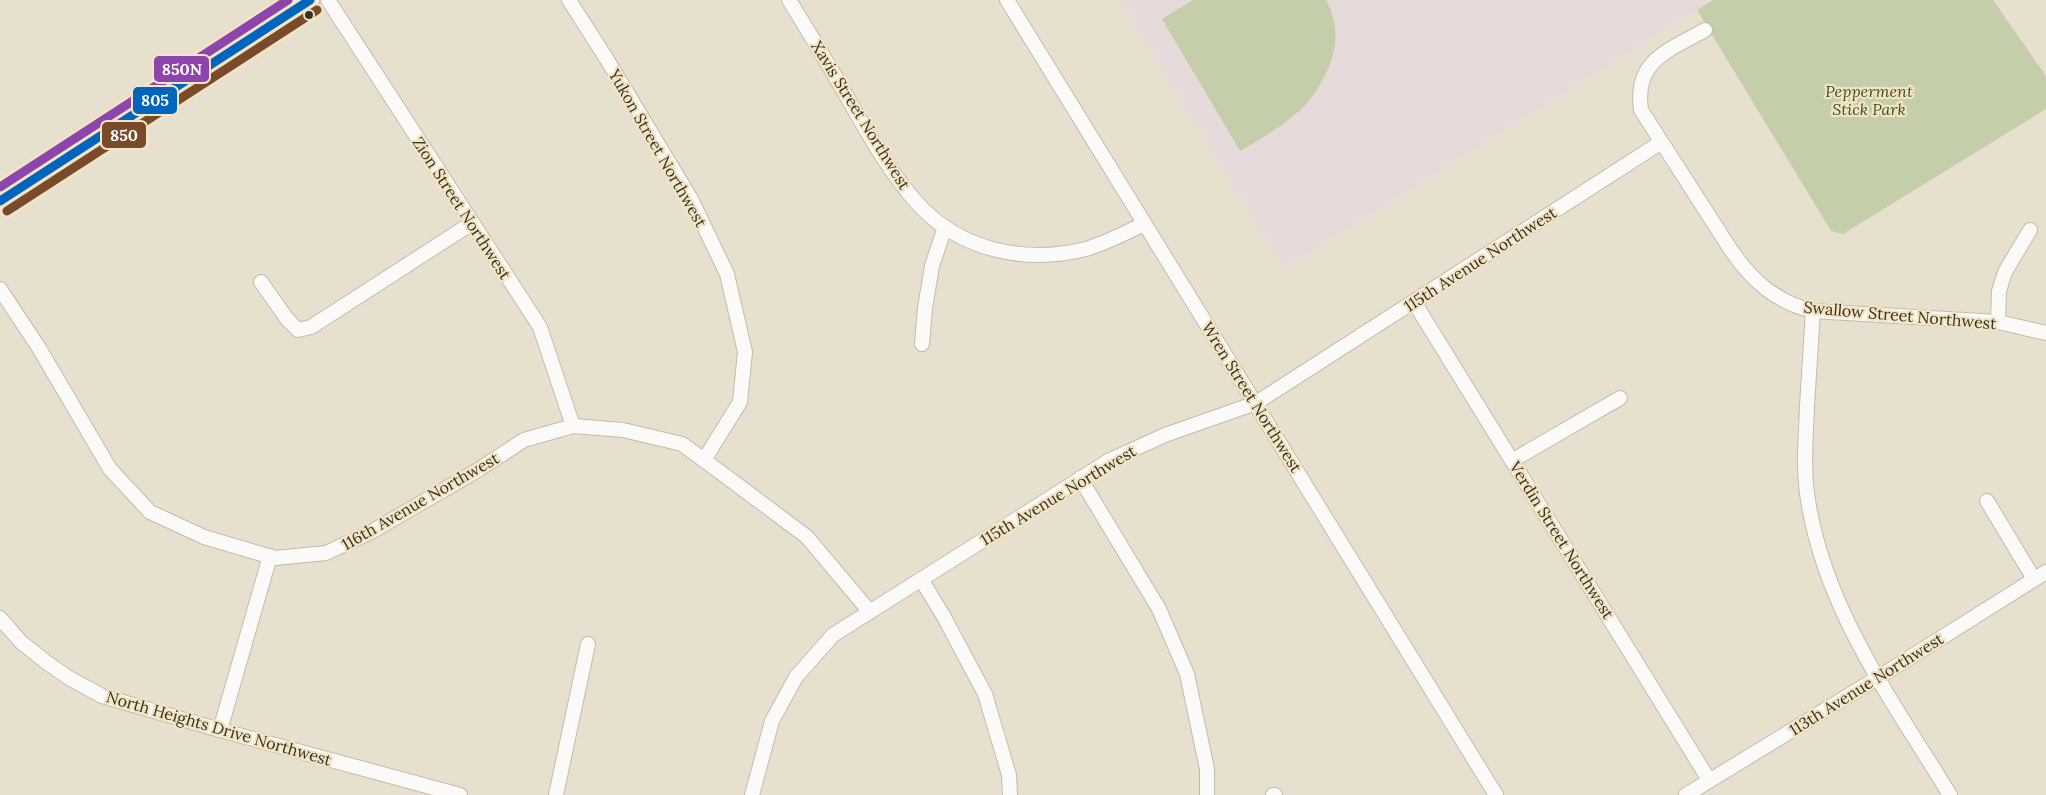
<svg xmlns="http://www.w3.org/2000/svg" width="2046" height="795" font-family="Lora,serif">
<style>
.education{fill:#e7dadb}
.green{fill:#c5ceab}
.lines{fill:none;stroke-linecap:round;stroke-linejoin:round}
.street-casing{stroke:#c2bcae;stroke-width:16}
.secondary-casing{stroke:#c2bcae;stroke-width:21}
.street{stroke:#fcfaf8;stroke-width:14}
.secondary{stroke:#f9f6f2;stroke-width:18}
.bus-1-casing{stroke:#f3e4c4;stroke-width:14}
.bus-2-casing{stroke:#f3e4c4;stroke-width:14}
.bus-3-casing{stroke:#f3e4c4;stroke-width:14}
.bus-1{stroke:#0065bd;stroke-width:9}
.bus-2{stroke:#7a4b2a;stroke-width:9}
.bus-3{stroke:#8e44ad;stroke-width:9}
.bus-dot{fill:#383226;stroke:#f3e4c4;stroke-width:2}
.labels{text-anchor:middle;stroke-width:4.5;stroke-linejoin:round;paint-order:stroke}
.park-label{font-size:16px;font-style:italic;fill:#3b521d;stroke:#f3e4c4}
.street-label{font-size:16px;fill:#383226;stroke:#f3e4c4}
.line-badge{stroke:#f3e4c4;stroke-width:2}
.badge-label{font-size:16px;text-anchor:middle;font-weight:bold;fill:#fff}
</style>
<rect width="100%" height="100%" fill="#e8e0ce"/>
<!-- education -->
<polygon class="education" points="1120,0 1713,0 1284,269"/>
<!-- green -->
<g class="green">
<path d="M 1193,0 L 1326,0 C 1342,28 1336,57 1321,83 C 1317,89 1313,97 1308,102 C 1289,123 1264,137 1240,151 L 1162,19 Z"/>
<polygon points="1713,0 1993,0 2046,76 2046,109 1843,234 1831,231 1697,10"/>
</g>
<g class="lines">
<defs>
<g id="street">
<polyline points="328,0 540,327 573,426"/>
<polyline points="569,0 606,58 691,199 727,274 745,352 740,402 704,460"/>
<path d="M 789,0 C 810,34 830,67 850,102 C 870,137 891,174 918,204 C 961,251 1026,264 1086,249 C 1106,243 1125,233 1144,224"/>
<polyline points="1007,0 1496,795"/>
<path d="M 1705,30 C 1668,51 1634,60 1641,110 L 1729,247 C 1750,279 1775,302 1813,311 L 1998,322 L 2046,333"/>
<polyline points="261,282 287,319 298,330 311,327 472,223"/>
<polyline points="0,289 39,348 110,469 150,512 204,537 275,558 326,553 371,532 478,470 524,440 573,426 623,430 682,444 704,460 807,537 870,612"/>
<polyline points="1414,302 1709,780"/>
<path d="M 1813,311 C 1811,343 1809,374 1807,406 C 1806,435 1803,464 1807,493 C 1822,606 1892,700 1950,795"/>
<polyline points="1998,322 1999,291 2005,272 2030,230"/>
<polyline points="922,344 925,308 932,266 945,227"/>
<polyline points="1513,460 1620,398"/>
<polyline points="1080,478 1159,609 1187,674 1207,769 1207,795"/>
<polyline points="1987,501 2034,579"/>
<polyline points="921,579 944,617 985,694 1009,775 1010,795"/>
<polyline points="0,618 21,642 46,662 69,678 102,696 220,730 460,795"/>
<polyline points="220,730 270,556"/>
<polyline points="556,795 588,644"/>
<polyline points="752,795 772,721 796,677 833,635 1110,460 1165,435 1256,403 1660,143"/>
<polyline points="1273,795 1275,795"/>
<polyline points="1686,795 1879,677 2046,572"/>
</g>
<polyline id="secondary" points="0,201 310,0"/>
</defs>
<!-- street casing -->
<use href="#street" class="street-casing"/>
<!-- secondary casing -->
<use href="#secondary" class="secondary-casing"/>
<!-- street -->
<use href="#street" class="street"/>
<!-- secondary -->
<use href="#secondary" class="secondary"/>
<defs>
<polyline id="bus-1" points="0,201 310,0"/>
<polyline id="bus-2" points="7,211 317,10"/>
<polyline id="bus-3" points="0,187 288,0"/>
</defs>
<!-- bus-1 casing -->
<use href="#bus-1" class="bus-1-casing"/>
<!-- bus-2 casing -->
<use href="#bus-2" class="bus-2-casing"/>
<!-- bus-3 casing -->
<use href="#bus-3" class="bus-3-casing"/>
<!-- bus-1 -->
<use href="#bus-1" class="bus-1"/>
<!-- bus-2 -->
<use href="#bus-2" class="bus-2"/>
<!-- bus-3 -->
<use href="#bus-3" class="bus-3"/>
</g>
<!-- markers -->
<circle class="bus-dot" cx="309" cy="15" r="5"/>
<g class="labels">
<!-- park labels -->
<g class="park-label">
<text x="1869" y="97">Pepperment<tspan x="1869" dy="18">Stick Park</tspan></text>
</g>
<!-- street labels -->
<g class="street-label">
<text transform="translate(861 115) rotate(58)" y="6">Xavis Street Northwest</text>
<text transform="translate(658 148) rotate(60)" y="6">Yukon Street Northwest</text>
<text transform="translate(462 208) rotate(57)" y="6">Zion Street Northwest</text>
<text transform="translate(1480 259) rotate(-33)" y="6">115th Avenue Northwest</text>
<text transform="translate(1900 315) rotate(5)" y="6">Swallow Street Northwest</text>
<text transform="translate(1252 397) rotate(58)" y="6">Wren Street Northwest</text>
<text transform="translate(1058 495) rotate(-31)" y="6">115th Avenue Northwest</text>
<text transform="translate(420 501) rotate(-30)" y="6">116th Avenue Northwest</text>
<text transform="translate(1562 540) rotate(58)" y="6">Verdin Street Northwest</text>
<text transform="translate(1866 684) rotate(-32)" y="6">113th Avenue Northwest</text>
<text transform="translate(219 728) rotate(16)" y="6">North Heights Drive Northwest</text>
</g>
</g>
<g class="line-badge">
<rect x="153" y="55" width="57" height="28" rx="6" fill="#8e44ad"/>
<rect x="132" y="86" width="46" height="29" rx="6" fill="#0065bd"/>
<rect x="101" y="121" width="46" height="28" rx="6" fill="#7a4b2a"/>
</g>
<g class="badge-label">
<text x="182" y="75">850N</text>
<text x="155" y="106">805</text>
<text x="124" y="141">850</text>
</g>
</svg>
